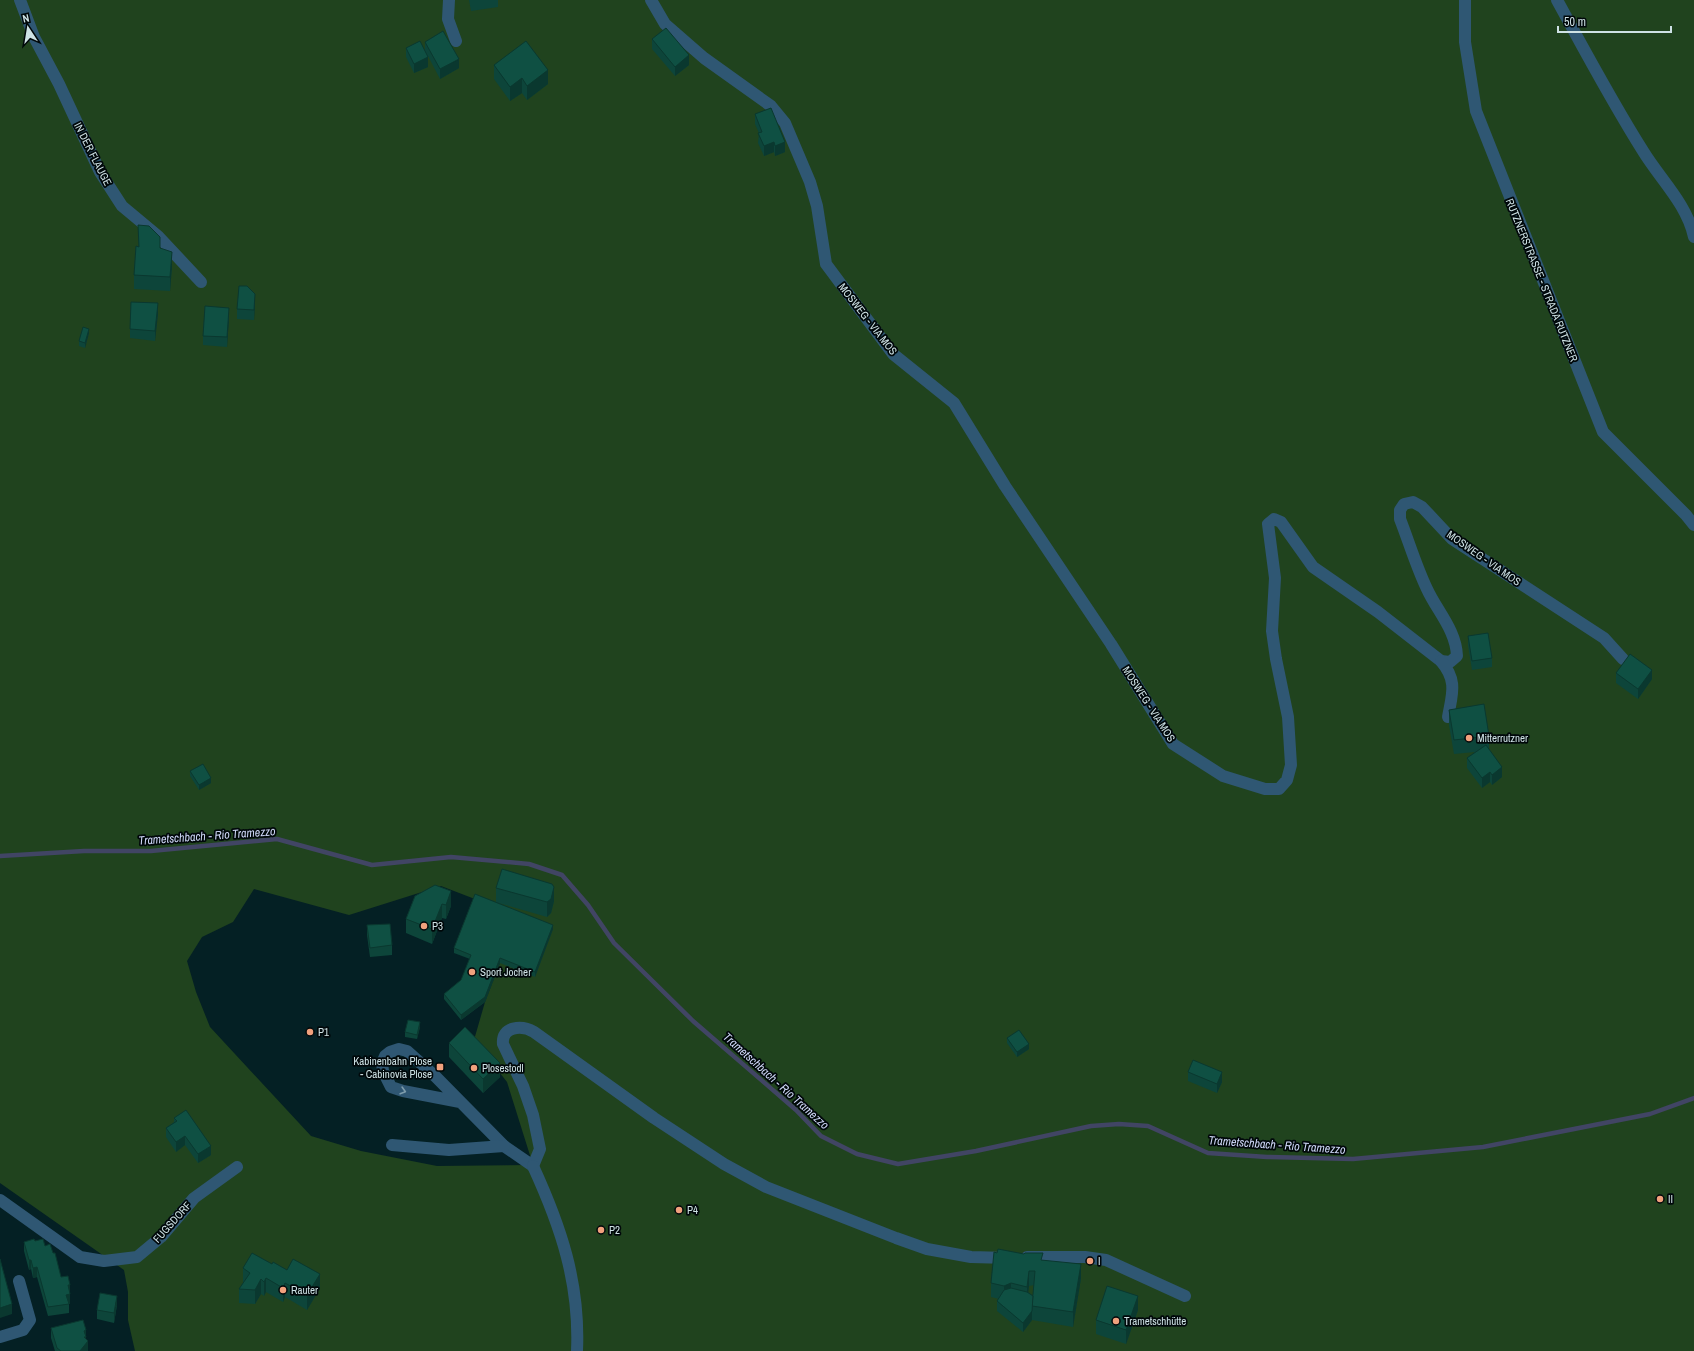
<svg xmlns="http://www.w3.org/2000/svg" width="1694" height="1351" font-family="'Archivo Narrow',sans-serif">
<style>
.green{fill:#20431e;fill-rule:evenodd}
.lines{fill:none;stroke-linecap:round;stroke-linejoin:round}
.stream{stroke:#414564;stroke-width:4.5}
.minor{stroke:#2f5773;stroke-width:12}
.wall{fill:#0d453a;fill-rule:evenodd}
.shaded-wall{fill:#0a382f}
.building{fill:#0f5043;stroke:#0a382f}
.oneway{stroke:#7e9cac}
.poi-dot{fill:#f1a17d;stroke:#00080a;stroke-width:1.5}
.labels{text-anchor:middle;stroke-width:3.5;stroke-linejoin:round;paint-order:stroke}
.street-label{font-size:11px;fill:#cee2e5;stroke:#00080a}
.poi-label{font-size:11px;fill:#cee2e5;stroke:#00080a;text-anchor:start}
.water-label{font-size:12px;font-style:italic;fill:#cfd8f8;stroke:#00080a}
</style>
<rect width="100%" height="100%" fill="#042024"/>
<!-- green -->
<path class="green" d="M 0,0 L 1694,0 L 1694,1351 L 135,1351 L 128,1320 L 128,1292 L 124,1270 L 0,1183 ZM 441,886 L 553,929 L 500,963 L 485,1002 L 474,1040 L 507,1082 L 533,1165 L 437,1166 L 361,1151 L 311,1136 L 210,1027 L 196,992 L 187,961 L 202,937 L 233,922 L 254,889 L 349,915 Z"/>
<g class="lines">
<!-- stream -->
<polyline class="stream" points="0,856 84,851 151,851 277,839 372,865 451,857 529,864 562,875 588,905 614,943 693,1021 796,1110 821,1136 857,1154 898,1164 976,1151 1091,1126 1119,1124 1148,1126 1208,1153 1267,1157 1353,1159 1483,1147 1650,1114 1694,1098"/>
<!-- minor -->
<g class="minor">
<polyline points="20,0 34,37 59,84 100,172 122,206 158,236 201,282"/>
<polyline points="449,0 448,19 456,41"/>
<path d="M 651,0 L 665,24 L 704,58 L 771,106 L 785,123 L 810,182 L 817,206 L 826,264 L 893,354 L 954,403 L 1005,486 L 1111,644 L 1173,744 L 1223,776 L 1265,789 L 1279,789 L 1287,780 L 1291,765 L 1288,717 L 1276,659 L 1272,631 L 1275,578 L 1268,524 L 1274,519 L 1281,522 L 1313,567 L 1378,612 L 1441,661 L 1450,662 L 1457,656 C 1456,630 1437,611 1427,589 C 1416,566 1409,542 1400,519 L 1400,510 L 1404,504 L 1413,502 L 1422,507 L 1452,539 L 1604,638 L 1623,659"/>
<polyline points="1465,0 1465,42 1476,111 1603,432 1686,515 1694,525"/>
<path d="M 1557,0 C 1585,51 1612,102 1643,151 C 1660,179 1687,204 1694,237"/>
<path d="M 1441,661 C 1458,681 1452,694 1448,717"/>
<polyline points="460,1102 403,1091 391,1087 383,1071 382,1063 385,1056 390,1052 399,1049 407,1051 436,1077 504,1146 533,1166"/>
<polyline points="392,1145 449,1150 504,1146"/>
<path d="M 533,1166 L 540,1149 L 533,1115 L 523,1086 L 503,1044 C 501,1026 522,1025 534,1032 L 654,1118 L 724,1164 L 766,1187 L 896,1238 L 927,1249 L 971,1257 L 1008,1258"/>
<path d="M 533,1166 C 561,1227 580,1283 577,1351"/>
<polyline points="0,1200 80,1257 104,1261 137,1257 161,1237 194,1198 237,1167"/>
<polyline points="1027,1257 1085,1257 1106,1260 1185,1296"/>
<polyline points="0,1337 23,1330 30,1320 19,1281"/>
</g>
</g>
<!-- wall -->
<g class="wall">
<polygon points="469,0 498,0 498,7 471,11"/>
<polygon points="652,39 689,65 675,76 652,49"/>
<polygon points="425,42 459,68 440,79 428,56 428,67 414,73 406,57 406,48 425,51"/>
<polygon points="494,65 548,84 527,100 522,93 510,101 494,79"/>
<polygon points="755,114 785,152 775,156 774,152 764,156 758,143 759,133 755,124"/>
<polygon points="138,225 160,248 172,266 170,291 134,289 134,275 139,247"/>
<polygon points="255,303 254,320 237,319 237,309"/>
<polygon points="158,313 155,341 130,338 130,329"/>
<polygon points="229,317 227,347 203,345 203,336"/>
<polygon points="89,333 85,348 79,346 79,341"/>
<polygon points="1468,636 1492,658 1492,667 1472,670 1468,645"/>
<polygon points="1616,673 1652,679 1638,699 1616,683"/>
<polygon points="1449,710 1489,736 1489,749 1502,777 1492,785 1490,782 1482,788 1467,768 1467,758 1475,752 1454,754 1449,725"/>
<polygon points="190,771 211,783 199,790 190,776"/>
<polygon points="496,888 554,901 551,913 547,917 499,903 553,929 535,977 500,963 485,1002 461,1020 444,999 444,994 461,980 470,959 454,953 454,948 496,903"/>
<polygon points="415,896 451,906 446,919 442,918 432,944 406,933 406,919"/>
<polygon points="367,925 392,945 392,955 370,957 367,935"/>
<polygon points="420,1027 417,1039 405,1037 405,1032"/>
<polygon points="1007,1038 1029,1049 1017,1057 1007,1043"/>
<polygon points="449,1043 500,1077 483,1093 449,1057"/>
<polygon points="1188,1072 1222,1082 1217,1093 1188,1081"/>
<polygon points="174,1118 211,1155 198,1163 185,1145 176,1152 166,1137 166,1128 174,1122"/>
<polygon points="35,1241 45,1246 53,1253 61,1277 70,1285 70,1304 69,1304 69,1313 48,1316 37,1277 33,1278 31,1269 29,1270 24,1251 24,1242"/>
<path d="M 1043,1260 L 1081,1278 L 1073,1327 L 1032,1320 L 1023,1332 L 997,1311 L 997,1301 L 999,1299 L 991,1297 L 991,1283 ZM 1034,1285 L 1033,1296 L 1028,1292 L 1029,1286 Z"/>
<polygon points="272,1264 320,1288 307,1310 285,1297 283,1302 266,1292 264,1296 261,1294 255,1304 239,1303 239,1289 243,1283 243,1268"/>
<polygon points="117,1305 114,1323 97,1319 97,1310"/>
<polygon points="1138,1310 1126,1344 1096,1334 1096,1320"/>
<polygon points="51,1328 86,1339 88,1351 55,1351 51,1338"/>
</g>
<!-- shaded-wall -->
<g class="shaded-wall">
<polygon points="689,55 689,65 675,76 675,67"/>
<polygon points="428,57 428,67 414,73 414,64"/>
<polygon points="459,59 459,68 440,79 440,69"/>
<polygon points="548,70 548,84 527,100 527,86"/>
<polygon points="522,78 522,93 510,101 510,87"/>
<polygon points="774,142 774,152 764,156 764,146"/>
<polygon points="785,142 785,152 775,156 775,146"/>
<polygon points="172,252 172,266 170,291 170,277"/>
<polygon points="255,294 255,303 254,320 254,310"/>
<polygon points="158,303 158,313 155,341 155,331"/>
<polygon points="229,308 229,317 227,347 227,337"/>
<polygon points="89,329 89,333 85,348 85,343"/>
<polygon points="1652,670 1652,679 1638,699 1638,689"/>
<polygon points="1502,767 1502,777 1492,785 1492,775"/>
<polygon points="1490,772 1490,782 1482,788 1482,778"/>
<polygon points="211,778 211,783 199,790 199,785"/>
<polygon points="554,887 554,901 551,913 547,917 547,902"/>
<polygon points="451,891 451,906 446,919 446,905"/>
<polygon points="442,904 442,918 432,944 432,929"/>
<polygon points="553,925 553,929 535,977 535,972"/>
<polygon points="500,958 500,963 485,1002 461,1020 461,1015"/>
<polygon points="420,1022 420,1027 417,1039 417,1035"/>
<polygon points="1029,1044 1029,1049 1017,1057 1017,1052"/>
<polygon points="500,1063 500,1077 483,1093 483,1079"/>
<polygon points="1222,1072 1222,1082 1217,1093 1217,1084"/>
<polygon points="185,1136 185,1145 176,1152 176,1142"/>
<polygon points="211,1146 211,1155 198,1163 198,1154"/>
<polygon points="29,1260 31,1260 31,1269 29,1270"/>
<polygon points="1081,1264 1081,1278 1073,1327 1073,1312"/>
<polygon points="37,1267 37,1277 33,1278 33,1268"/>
<polygon points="1029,1271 1029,1286 1027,1301 1027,1287"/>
<polygon points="320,1274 320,1288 307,1310 307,1295"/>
<polygon points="266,1278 266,1292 264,1296 264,1282"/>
<polygon points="261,1279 261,1294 255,1304 255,1290"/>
<polygon points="285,1283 285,1297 283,1302 283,1288"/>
<polygon points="1011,1283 1011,1297 1004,1300 1004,1286"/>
<polygon points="68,1285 70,1285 70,1304 69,1304 66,1295"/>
<polygon points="117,1296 117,1305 114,1323 114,1313"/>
<polygon points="1138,1296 1138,1310 1126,1344 1126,1330"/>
<polygon points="12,1304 12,1314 0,1318 0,1308"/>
<polygon points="1032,1311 1032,1320 1023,1332 1023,1323"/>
<polygon points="86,1330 86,1340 88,1341 88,1351 80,1351 84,1331"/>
</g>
<!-- building -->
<g class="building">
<polygon points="666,28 689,55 675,67 652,39"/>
<polygon points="443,31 459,59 440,69 425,42"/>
<polygon points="420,41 428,57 414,64 406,48"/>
<polygon points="526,41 548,70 527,86 522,78 510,87 494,65"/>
<polygon points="771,108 785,142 775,146 774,142 764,146 758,133 762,132 755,114"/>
<polygon points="138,225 149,226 160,237 160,248 172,252 170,277 134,275 136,246 139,247"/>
<polygon points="239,286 247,286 255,294 254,310 237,309"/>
<polygon points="131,302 158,303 155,331 130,329"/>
<polygon points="205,306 229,308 227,337 203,336"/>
<polygon points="83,327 89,329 85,343 79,341"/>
<polygon points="1488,633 1492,658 1472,661 1468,636"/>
<polygon points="1630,654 1652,670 1638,689 1616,673"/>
<polygon points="1484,704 1489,736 1454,740 1449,710"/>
<polygon points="1486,745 1502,767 1492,775 1490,772 1482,778 1467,758"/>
<polygon points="203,764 211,778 199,785 190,771"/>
<polygon points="502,869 552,884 554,887 551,899 547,902 496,888"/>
<polygon points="435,885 451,891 446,905 442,904 432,929 406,919 415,896"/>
<polygon points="475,894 553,925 535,972 500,958 485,997 461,1015 444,994 461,980 471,955 454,948"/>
<polygon points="390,924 392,945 370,948 367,925"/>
<polygon points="408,1020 420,1022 417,1035 405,1032"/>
<polygon points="465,1027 500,1063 483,1079 449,1043"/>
<polygon points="1019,1030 1029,1044 1017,1052 1007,1038"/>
<polygon points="1193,1060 1222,1072 1217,1084 1188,1072"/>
<polygon points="186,1110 211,1146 198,1154 185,1136 176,1142 166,1128 177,1121 174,1118"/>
<polygon points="34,1239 35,1241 43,1239 45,1246 50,1244 53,1253 55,1253 61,1277 68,1276 70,1285 68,1285 70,1294 66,1295 69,1304 48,1307 37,1267 33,1268 31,1260 29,1260 24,1242"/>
<polygon points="998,1249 1024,1254 1025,1253 1043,1253 1041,1260 1081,1264 1073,1312 1032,1306 1035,1271 1029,1271 1027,1287 1011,1283 1004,1286 991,1283 994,1252 997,1253"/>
<polygon points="252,1253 272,1264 273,1262 287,1270 293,1259 320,1274 307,1295 285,1283 283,1288 266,1278 264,1282 261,1279 255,1290 239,1289 250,1273 243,1268"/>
<polygon points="0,1259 12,1304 0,1308"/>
<polygon points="1107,1286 1138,1296 1126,1330 1096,1320"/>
<polygon points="1011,1288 1027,1292 1033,1296 1032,1311 1023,1323 997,1301 1004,1290"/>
<polygon points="100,1293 117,1296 114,1313 97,1310"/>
<polygon points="83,1320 86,1330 84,1331 86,1337 84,1337 88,1341 80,1351 61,1351 57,1348 51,1328"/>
</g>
<!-- one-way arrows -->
<defs><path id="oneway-chevron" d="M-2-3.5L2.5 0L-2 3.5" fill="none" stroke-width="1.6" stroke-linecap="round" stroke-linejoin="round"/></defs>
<use class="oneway" href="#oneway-chevron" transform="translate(403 1091) rotate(16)"/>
<!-- markers -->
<g class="poi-dot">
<circle cx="1469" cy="738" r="4"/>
<circle cx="424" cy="926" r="4"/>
<circle cx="472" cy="972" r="4"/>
<circle cx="310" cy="1032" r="4"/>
<rect x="436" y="1063" width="8" height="8" rx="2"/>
<circle cx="474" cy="1068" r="4"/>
<circle cx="1660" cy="1199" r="4"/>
<circle cx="679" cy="1210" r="4"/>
<circle cx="601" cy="1230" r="4"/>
<circle cx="1090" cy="1261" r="4"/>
<circle cx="283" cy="1290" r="4"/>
<circle cx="1116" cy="1321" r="4"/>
</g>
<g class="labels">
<!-- street labels -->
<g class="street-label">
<text transform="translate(93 154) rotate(63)" y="4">IN DER FLAUGE</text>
<text transform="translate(1542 280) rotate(68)" y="4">RUTZNERSTRASSE - STRADA RUTZNER</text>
<text transform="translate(868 319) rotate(52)" y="4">MOSWEG - VIA MOS</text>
<text transform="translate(1484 558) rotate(35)" y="4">MOSWEG - VIA MOS</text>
<text transform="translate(1149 704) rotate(57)" y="4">MOSWEG - VIA MOS</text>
<text transform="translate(172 1222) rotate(-48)" y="4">FUGSDORF</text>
</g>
<!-- poi labels -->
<g class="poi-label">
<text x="1477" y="742">Mitterrutzner</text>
<text x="432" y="930">P3</text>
<text x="480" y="976">Sport Jocher</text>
<text x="318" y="1036">P1</text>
<text x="432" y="1065" text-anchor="end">Kabinenbahn Plose<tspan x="432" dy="13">- Cabinovia Plose</tspan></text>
<text x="482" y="1072">Plosestodl</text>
<text x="1668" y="1203">II</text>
<text x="687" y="1214">P4</text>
<text x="609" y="1234">P2</text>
<text x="1098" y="1265">I</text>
<text x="291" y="1294">Rauter</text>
<text x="1124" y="1325">Trametschhütte</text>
</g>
<!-- water labels -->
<g class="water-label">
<text transform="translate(207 836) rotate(-4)" y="4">Trametschbach - Rio Tramezzo</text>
<text transform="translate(776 1081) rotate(42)" y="4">Trametschbach - Rio Tramezzo</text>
<text transform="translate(1277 1145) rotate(4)" y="4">Trametschbach - Rio Tramezzo</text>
</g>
</g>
<!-- north arrow -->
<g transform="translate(28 28) rotate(348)" stroke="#00080a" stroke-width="3" paint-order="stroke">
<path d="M0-3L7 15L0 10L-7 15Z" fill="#cee2e5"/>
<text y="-6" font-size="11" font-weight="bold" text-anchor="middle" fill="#cee2e5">N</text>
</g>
<!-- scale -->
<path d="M1558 26v6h113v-6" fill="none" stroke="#cee2e5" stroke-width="2"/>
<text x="1564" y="26" font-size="12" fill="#cee2e5" stroke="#00080a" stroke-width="3" paint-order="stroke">50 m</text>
</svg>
